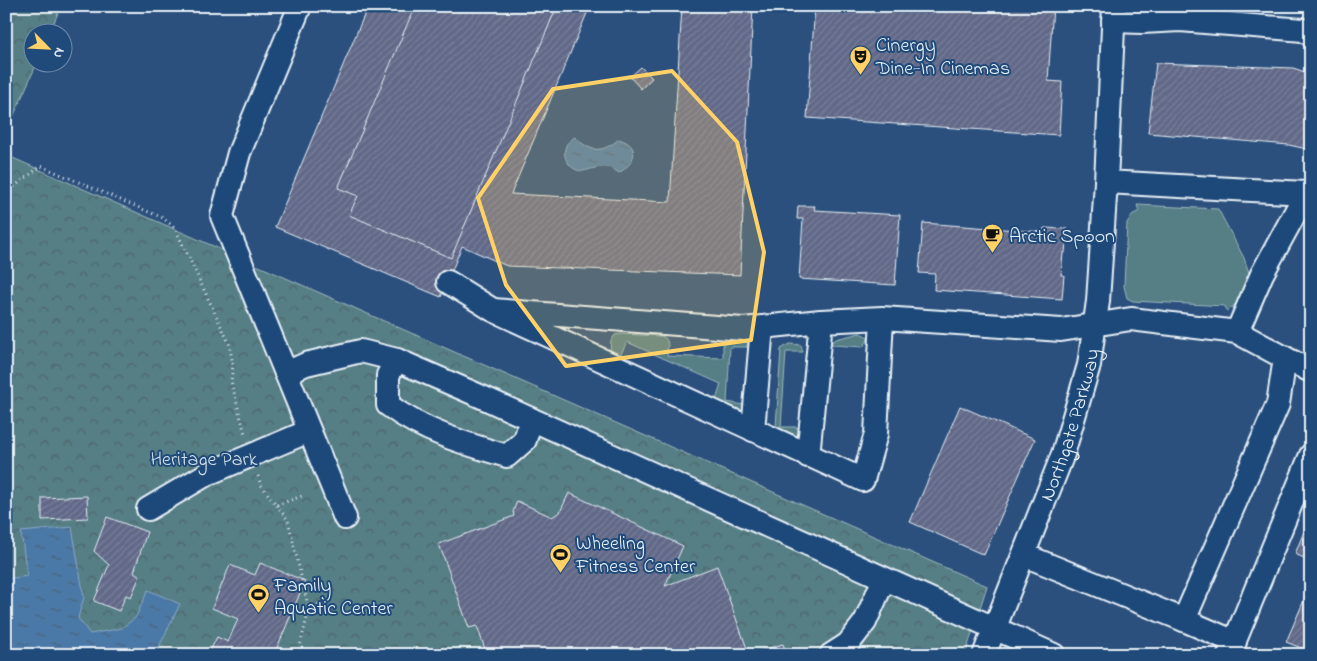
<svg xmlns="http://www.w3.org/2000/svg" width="1317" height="661" font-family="'Indie Flower',sans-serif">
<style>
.grass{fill:#557e85;stroke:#9eb8be}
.forest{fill:url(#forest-crowns);stroke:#9eb8be}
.water{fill:url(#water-ripples);stroke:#8aa9c7}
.building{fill:url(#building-hatch);stroke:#e8f1f8}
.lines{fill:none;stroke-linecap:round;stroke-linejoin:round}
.minor-casing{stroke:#e8f1f8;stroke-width:26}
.path{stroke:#e8f1f8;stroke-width:3;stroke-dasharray:1 4;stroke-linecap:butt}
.minor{stroke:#1f4a7a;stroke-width:22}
.marked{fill:#ffd166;fill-opacity:0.2;stroke:#ffd166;stroke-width:4;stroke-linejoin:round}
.labels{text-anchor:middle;stroke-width:4;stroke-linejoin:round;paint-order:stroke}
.poi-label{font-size:20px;fill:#e8f1f8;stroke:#1f4a7a;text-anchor:start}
.street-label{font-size:20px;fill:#e8f1f8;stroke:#1f4a7a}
.park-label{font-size:20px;fill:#d2e0e7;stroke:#1f4a7a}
</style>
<defs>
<pattern id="forest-crowns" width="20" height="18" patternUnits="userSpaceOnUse" patternTransform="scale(1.25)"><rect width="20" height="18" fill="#557e85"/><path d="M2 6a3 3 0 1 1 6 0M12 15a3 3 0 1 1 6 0" fill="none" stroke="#4e666a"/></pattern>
<pattern id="water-ripples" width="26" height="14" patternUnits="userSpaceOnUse" patternTransform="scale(1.25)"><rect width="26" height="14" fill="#4b79a7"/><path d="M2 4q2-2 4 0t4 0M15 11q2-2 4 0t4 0" fill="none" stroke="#49637d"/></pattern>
<pattern id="building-hatch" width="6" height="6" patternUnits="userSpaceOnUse" patternTransform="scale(1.25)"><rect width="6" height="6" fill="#626988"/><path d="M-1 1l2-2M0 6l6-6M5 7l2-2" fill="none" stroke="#787f9a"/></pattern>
</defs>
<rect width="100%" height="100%" fill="#2c507d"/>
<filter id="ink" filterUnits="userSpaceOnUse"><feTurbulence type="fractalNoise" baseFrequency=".02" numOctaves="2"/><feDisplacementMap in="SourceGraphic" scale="10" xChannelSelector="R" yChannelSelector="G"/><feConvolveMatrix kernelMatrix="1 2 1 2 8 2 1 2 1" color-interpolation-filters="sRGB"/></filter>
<g filter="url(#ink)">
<!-- grass -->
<g class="grass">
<polygon points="1137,205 1218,209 1244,258 1249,273 1236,304 1227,311 1225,306 1133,301 1127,298 1124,286 1127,223 1132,215 1139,211"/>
<polygon points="860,333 868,337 868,340 863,347 833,345 831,343 836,339"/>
<path d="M 621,334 L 662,336 C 671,340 667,348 667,356 L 723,358 L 723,344 L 727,341 L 748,342 L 747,347 L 730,347 L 727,402 L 744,405 L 745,408 L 743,413 L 718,403 L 716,400 L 721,384 L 627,342 L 620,356 L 610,350 L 611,340 L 615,335 Z"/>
<polygon points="790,344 801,345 803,352 786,352 781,427 797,427 800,431 797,436 776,427 781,349"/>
</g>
<!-- forest -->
<g class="forest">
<polygon points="6,6 61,6 50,32 32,32 32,62 37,63 6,133"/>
<polygon points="6,155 987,586 965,655 6,655"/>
</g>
<!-- water -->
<g class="water">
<path d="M 575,137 C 591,153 602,153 619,139 C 642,146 635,163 619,173 C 614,170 611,167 605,167 C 591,166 580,178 569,164 C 565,160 564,154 565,149 C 566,143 570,140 575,137 Z"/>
<polygon points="72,527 84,597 78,618 90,634 122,628 136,617 148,590 180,604 155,655 6,655 6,579 27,576 21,532"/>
</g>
<!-- building -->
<g class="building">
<polygon points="368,6 590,6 511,194 670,202 682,6 753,6 740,275 507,266 462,246 441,297 275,227"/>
<polygon points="415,6 557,6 451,258 349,215 358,196 338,188"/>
<polygon points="815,6 1053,6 1048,81 1062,82 1059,135 807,118"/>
<polygon points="1156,63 1293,68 1311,74 1311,150 1289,145 1148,133"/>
<polygon points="641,67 652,78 641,89 630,77"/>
<polygon points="798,206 815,206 814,210 900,215 895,285 799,279 803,219 797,219"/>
<polygon points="923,223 1043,232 1044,228 1067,229 1065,253 1063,253 1061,275 1064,275 1062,299 934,290 935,274 919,273"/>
<polygon points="960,406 1035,439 984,555 910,522"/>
<polygon points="569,493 683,546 665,586 717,566 749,654 783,644 787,655 487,655 477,626 469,628 439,544 514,516 513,512 517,501 552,517 560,512"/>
<polygon points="87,496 88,518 42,520 42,498"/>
<polygon points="107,517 147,532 134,572 140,576 131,597 126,595 119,611 94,601 109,565 94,551"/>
<polygon points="1307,524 1311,526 1311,561 1295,554"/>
<polygon points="260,563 305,581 275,653 280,655 208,655 217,637 228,642 238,619 212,608 230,565 255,575"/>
<polygon points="1311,584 1311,652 1286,642"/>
</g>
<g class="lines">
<defs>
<g id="minor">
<polyline points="300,6 239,153 222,216 345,518"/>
<polyline points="1113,21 1142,22 1180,20 1303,30 1311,35"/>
<polyline points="1106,182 1306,193 1311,195"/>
<polyline points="448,282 493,310"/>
<polyline points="882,318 821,321 743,329 493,310 863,480 876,434 882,318 1061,330 1131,319 1237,332"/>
<polyline points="1285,358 1311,371"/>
<path d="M 397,360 L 388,375 L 388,405 C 422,431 466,444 507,456 L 525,440 L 531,419"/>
<polyline points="286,373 306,364 361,351 397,360 482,397 1054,655"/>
<polyline points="753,430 762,327"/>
<polyline points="808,456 821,321"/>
<polyline points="148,509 207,474 309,431"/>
<polyline points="1024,555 1184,620 1278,404 1285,358 1237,332 1262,274 1306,193"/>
<polyline points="1184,620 1235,642"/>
<polyline points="831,655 848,644 865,622 884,579"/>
<path id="s1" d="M 984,655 L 1063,454 L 1089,365 L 1098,301 L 1106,182 L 1114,6"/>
<polyline points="1229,655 1311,455"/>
</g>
</defs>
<!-- minor casing -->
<use href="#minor" class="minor-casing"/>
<!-- path -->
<g class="path">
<polyline points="6,193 41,166 163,218 175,228 229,343 233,365 231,381 245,434"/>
<polyline points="258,476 261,485 288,520 309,610 300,646 303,655"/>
<polyline points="277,505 302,496"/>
<polyline points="309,610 325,601"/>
</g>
<!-- minor -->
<use href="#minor" class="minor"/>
</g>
</g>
<!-- marked area -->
<path class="marked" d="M 672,71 L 737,142 L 764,252 L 751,340 L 566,366 L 506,285 L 478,198 L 553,89 Z"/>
<!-- icons -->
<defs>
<symbol id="theatre-pin" viewBox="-11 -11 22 30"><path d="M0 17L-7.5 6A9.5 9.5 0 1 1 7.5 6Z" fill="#ffd166" stroke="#1f4a7a"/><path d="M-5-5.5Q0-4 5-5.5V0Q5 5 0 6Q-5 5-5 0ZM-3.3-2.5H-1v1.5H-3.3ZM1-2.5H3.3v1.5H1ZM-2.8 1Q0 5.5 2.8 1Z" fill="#111"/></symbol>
<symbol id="cafe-pin" viewBox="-11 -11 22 30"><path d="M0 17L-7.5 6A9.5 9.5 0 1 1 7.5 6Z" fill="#ffd166" stroke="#1f4a7a"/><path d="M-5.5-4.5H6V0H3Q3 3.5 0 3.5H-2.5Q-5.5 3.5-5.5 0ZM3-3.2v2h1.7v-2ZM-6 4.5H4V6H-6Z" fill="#111"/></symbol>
<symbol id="stadium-pin" viewBox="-11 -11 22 30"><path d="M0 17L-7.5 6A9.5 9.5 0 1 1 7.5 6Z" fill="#ffd166" stroke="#1f4a7a"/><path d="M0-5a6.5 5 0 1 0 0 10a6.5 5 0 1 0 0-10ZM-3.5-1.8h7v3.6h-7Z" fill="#111"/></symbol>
</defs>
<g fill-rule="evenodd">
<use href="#theatre-pin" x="848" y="44" width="25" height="34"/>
<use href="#cafe-pin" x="980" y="222" width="25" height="34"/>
<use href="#stadium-pin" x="548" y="542" width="25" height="34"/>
<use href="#stadium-pin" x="246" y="582" width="25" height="34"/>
</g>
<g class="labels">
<!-- poi labels -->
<g class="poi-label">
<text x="876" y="51">Cinergy<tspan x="876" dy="23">Dine-In Cinemas</tspan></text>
<text x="1009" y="242">Arctic Spoon</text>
<text x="576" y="549">Wheeling<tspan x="576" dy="23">Fitness Center</tspan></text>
<text x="274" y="591">Family<tspan x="274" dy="23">Aquatic Center</tspan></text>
</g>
<!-- street labels -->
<g class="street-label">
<text dy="7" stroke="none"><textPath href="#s1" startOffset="246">Northgate Parkway</textPath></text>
</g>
<!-- park labels -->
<g class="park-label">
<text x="204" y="465">Heritage Park</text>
</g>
</g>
<!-- margin -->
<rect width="1317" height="661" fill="none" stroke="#1f4a7a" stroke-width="25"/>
<rect x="12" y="12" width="1292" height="636" fill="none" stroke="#e8f1f8" stroke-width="2" filter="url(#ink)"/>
<!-- north arrow -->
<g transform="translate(48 48) rotate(114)"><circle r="24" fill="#1f4a7a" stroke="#6f8dac"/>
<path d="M0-4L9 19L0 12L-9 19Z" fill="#ffd166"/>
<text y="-8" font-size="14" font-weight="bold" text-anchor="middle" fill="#e8f1f8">N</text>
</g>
</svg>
